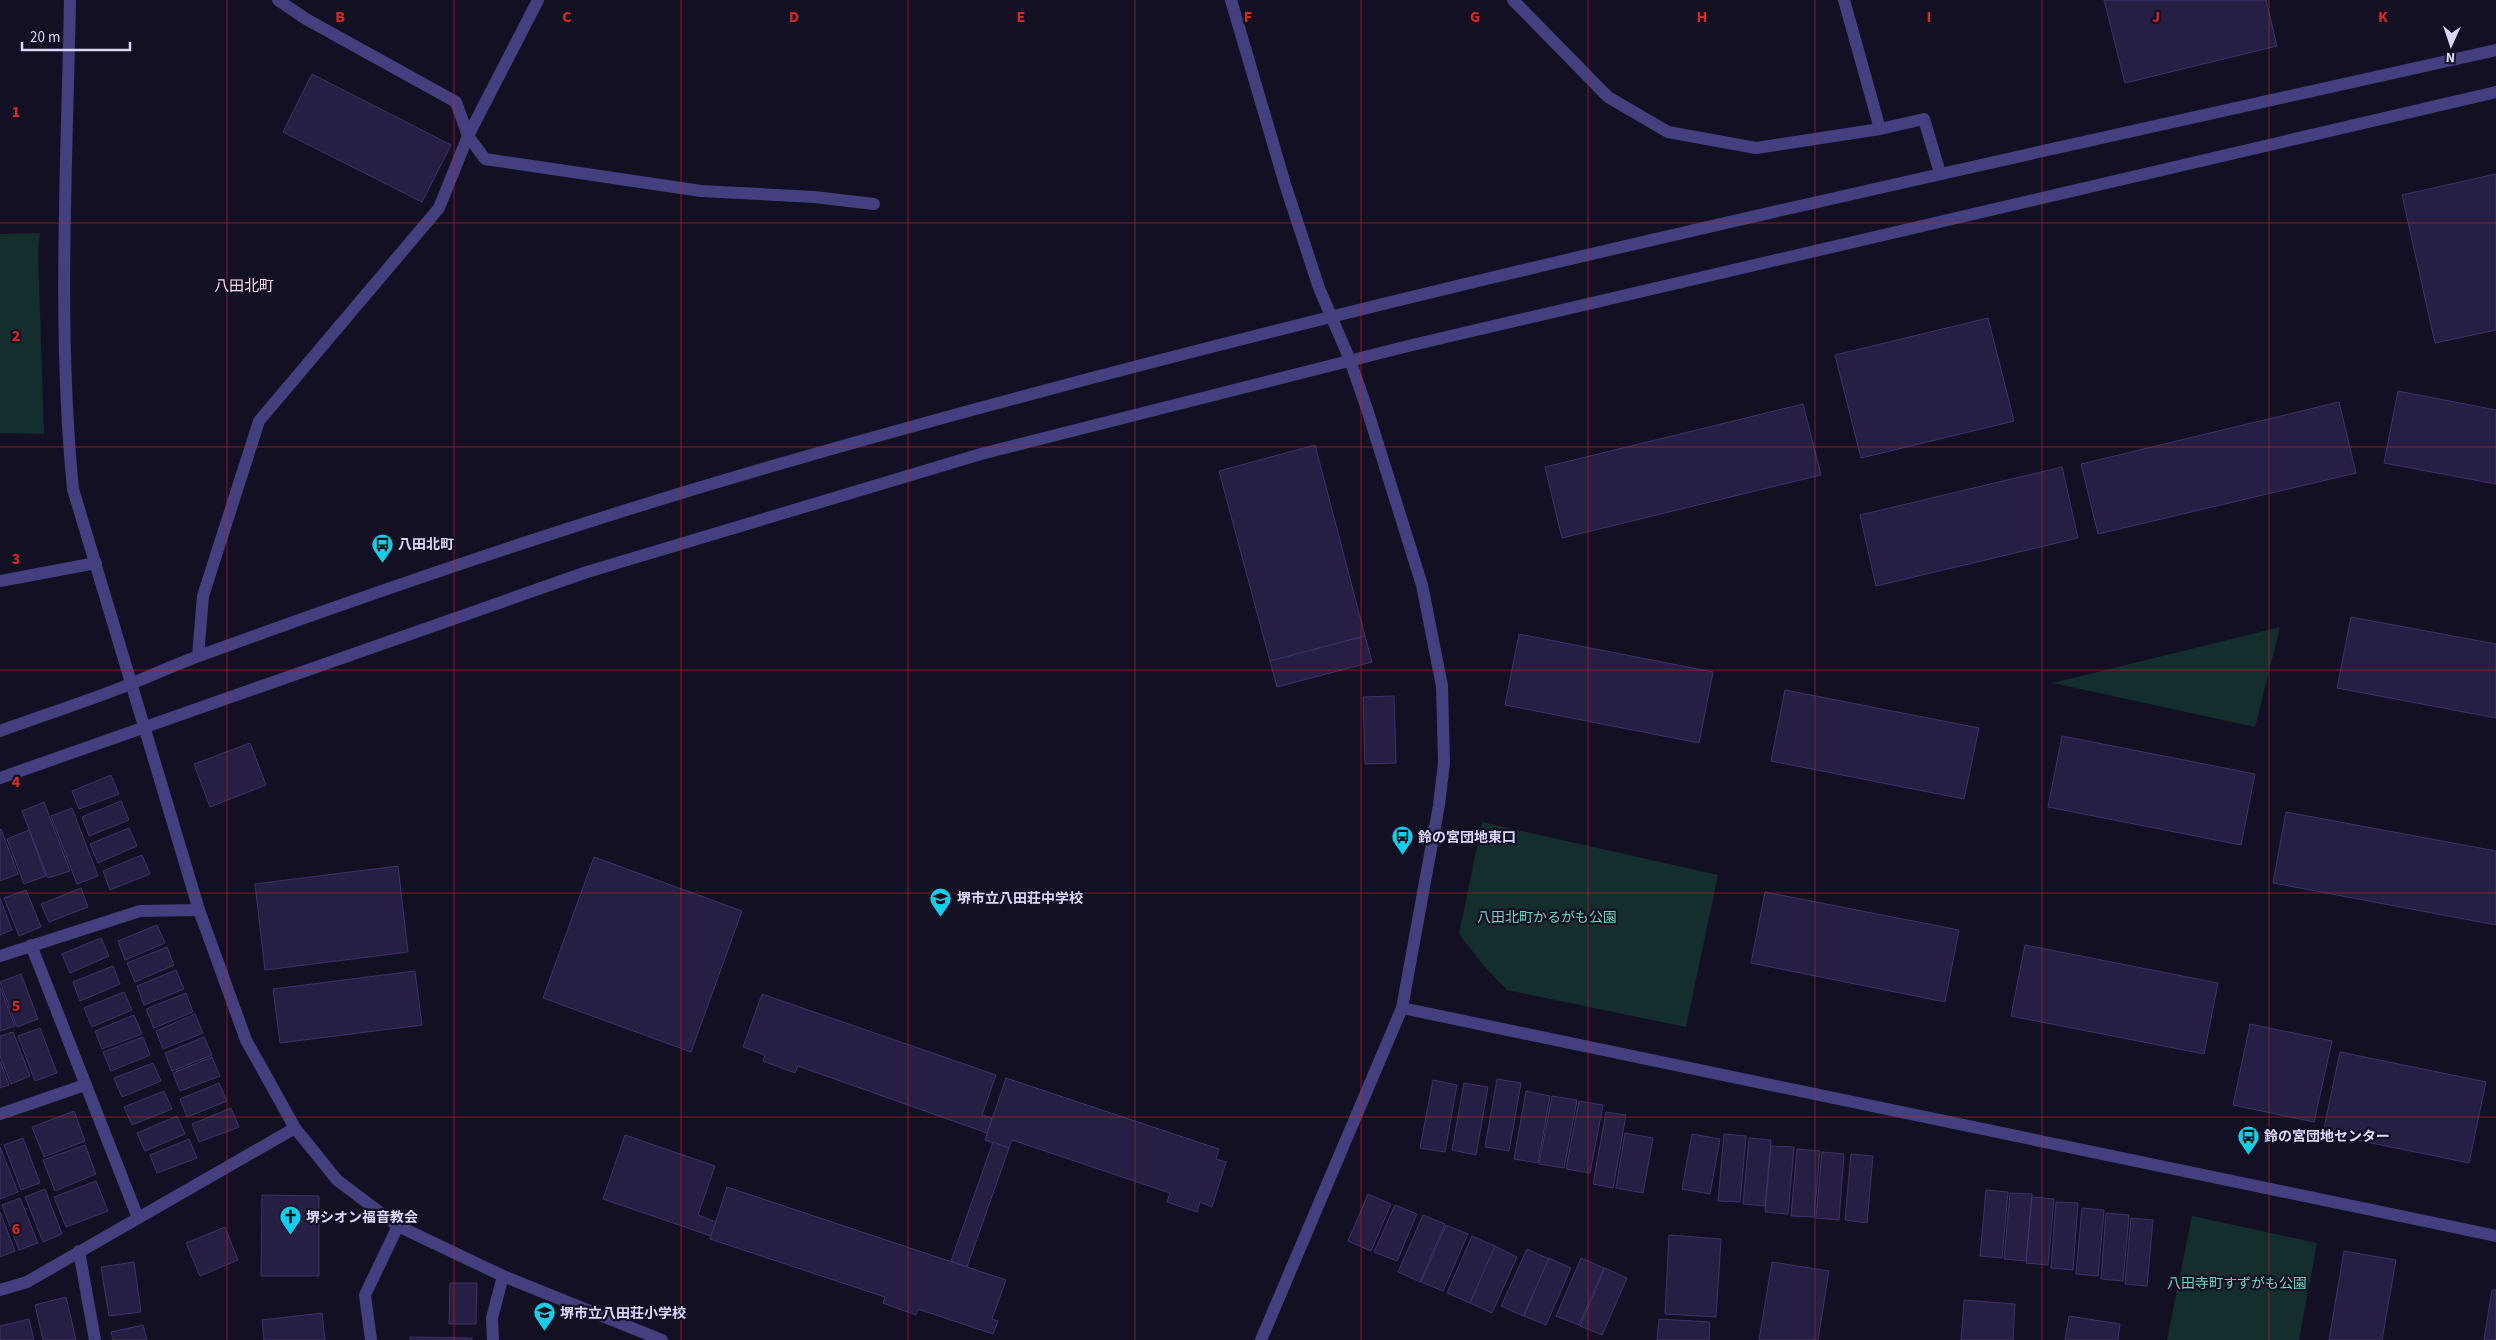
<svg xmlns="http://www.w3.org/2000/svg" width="2496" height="1340" font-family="'Source Sans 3','Noto Sans JP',sans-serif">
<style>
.green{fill:#142d2d}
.building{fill:#271e43;stroke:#40326d}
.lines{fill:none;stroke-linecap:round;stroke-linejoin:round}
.minor{stroke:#443f7e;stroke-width:12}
.grid{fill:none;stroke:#d62828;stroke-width:1;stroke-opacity:0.55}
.labels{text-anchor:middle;stroke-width:4.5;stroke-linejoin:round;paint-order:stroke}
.poi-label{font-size:14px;font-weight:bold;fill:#dcd6fc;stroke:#141023;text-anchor:start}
.park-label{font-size:14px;fill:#68d6be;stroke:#141023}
.neighbourhood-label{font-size:15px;fill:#fcd8ee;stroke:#141023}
.grid-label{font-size:16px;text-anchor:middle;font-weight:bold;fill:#d62828;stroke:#141023;stroke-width:4.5;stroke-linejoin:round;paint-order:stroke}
</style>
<rect width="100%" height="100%" fill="#141023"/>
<!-- green -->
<g class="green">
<polygon points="40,233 38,252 44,434 0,433 0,234"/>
<polygon points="2280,627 2255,727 2053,683"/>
<polygon points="1482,822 1718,875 1686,1027 1507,990 1484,966 1459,934"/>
<polygon points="2192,1216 2317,1243 2299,1340 2167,1340"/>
</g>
<!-- building -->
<g class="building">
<polygon points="2104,0 2266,0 2277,46 2125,83"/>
<polygon points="312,74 451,145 422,202 283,132"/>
<polygon points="2496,174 2496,330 2435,343 2402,195"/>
<polygon points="1988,318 2014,421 1861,458 1835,355"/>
<polygon points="2398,391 2496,410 2496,484 2384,463"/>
<polygon points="2339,402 2356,473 2098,534 2081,464"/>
<polygon points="1803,404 1821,475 1562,538 1545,467"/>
<polygon points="1315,445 1365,636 1270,661 1219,471"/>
<polygon points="2062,467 2078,538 1876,586 1860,515"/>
<polygon points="2351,617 2496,644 2496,718 2337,688"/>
<polygon points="1519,634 1713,672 1699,743 1505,705"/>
<polygon points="1365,636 1372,662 1277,687 1270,661"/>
<polygon points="1785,690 1979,728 1964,799 1771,761"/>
<polygon points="1394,696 1396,763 1365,764 1363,697"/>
<polygon points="2062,736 2255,774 2241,845 2048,807"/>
<polygon points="250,743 266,785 210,807 194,764"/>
<polygon points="111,775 119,794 79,809 72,791"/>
<polygon points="121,801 129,820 89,836 82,817"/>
<polygon points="44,802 70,871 48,878 22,811"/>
<polygon points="72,808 98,876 77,884 51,816"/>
<polygon points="2286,812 2496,851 2496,925 2273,883"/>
<polygon points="129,828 137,846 98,863 90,844"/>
<polygon points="1,829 18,874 0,881 0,830"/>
<polygon points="29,830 46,876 24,884 7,839"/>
<polygon points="142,855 150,874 110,890 103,871"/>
<polygon points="594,857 742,911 691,1052 543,998"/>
<polygon points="398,866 408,952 265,970 255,884"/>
<polygon points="81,888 88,907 49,922 41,904"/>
<polygon points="26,890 41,927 19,936 4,898"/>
<polygon points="1765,892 1959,930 1945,1002 1751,963"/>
<polygon points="0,898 12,930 0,935"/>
<polygon points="157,925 165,943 125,960 118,941"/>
<polygon points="101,938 109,956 70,973 62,954"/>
<polygon points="2025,945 2218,983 2204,1054 2011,1016"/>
<polygon points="167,947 174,965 135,982 127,963"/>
<polygon points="113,966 120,984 80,1001 73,982"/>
<polygon points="176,970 184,989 144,1005 137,986"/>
<polygon points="415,971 422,1025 280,1043 273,989"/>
<polygon points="21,974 38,1019 17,1027 0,982"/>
<polygon points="0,987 15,1026 0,1031"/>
<polygon points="124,992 132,1010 92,1027 84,1008"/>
<polygon points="186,993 193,1012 154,1028 146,1009"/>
<polygon points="762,994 996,1075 982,1115 992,1118 987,1133 798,1066 795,1073 763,1061 765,1055 743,1047"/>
<polygon points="195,1014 203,1033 163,1049 156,1031"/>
<polygon points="134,1015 142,1034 102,1049 95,1031"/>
<polygon points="2250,1024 2332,1041 2314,1122 2233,1105"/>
<polygon points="40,1028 57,1073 35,1081 18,1036"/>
<polygon points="13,1032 30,1076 11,1084 0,1056 0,1036"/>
<polygon points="143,1037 150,1055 111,1071 103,1052"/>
<polygon points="204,1037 212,1055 172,1071 165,1053"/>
<polygon points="2340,1052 2486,1082 2469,1163 2323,1133"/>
<polygon points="212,1057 220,1076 180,1091 173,1073"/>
<polygon points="0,1061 9,1085 0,1088"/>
<polygon points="153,1063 161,1081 122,1097 114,1078"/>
<polygon points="1006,1078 1219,1149 1216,1159 1226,1162 1212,1207 1200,1202 1197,1212 1167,1202 1170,1193 1012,1140 1009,1148 985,1140"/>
<polygon points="1497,1079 1521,1083 1509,1151 1485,1147"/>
<polygon points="1433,1080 1457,1085 1445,1152 1420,1148"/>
<polygon points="219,1083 227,1101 187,1117 180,1099"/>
<polygon points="1464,1083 1488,1087 1476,1155 1452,1150"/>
<polygon points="164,1091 172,1109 132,1125 124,1107"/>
<polygon points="1526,1091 1550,1096 1538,1163 1514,1159"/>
<polygon points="1552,1096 1577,1100 1564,1168 1539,1164"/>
<polygon points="1579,1101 1603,1105 1590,1173 1566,1169"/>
<polygon points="231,1108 239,1127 199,1142 192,1124"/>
<polygon points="74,1111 85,1141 44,1157 32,1127"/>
<polygon points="1606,1112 1626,1115 1613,1188 1593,1184"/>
<polygon points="177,1116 185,1134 145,1151 137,1133"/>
<polygon points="1625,1133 1653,1138 1643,1193 1616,1188"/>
<polygon points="1692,1134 1720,1139 1710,1194 1682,1189"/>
<polygon points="1724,1134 1746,1136 1740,1202 1718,1201"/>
<polygon points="625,1135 715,1166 698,1215 716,1222 711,1236 603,1199"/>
<polygon points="23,1138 40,1183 21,1190 4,1145"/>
<polygon points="1749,1138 1771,1140 1765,1206 1743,1204"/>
<polygon points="189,1139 197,1158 157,1173 150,1155"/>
<polygon points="993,1142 1009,1148 967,1267 951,1261"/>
<polygon points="85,1145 96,1174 55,1191 43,1160"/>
<polygon points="1771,1146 1794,1147 1788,1214 1765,1212"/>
<polygon points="0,1147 18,1192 0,1199"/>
<polygon points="1797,1149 1820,1151 1814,1217 1791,1216"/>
<polygon points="1822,1152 1844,1154 1839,1220 1816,1218"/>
<polygon points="1851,1154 1873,1156 1867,1223 1845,1220"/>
<polygon points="96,1181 108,1211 66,1227 54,1197"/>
<polygon points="727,1187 1006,1280 992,1319 998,1321 993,1334 918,1309 916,1315 883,1303 885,1297 710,1239"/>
<polygon points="45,1189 62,1234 43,1242 25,1197"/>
<polygon points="1986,1190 2008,1192 2002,1258 1980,1256"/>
<polygon points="2010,1193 2032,1194 2026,1261 2004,1259"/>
<polygon points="1368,1194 1391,1204 1371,1251 1348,1241"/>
<polygon points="262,1195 319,1196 319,1276 261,1276"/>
<polygon points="2032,1197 2054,1199 2048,1265 2026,1263"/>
<polygon points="20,1198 38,1243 19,1250 2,1205"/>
<polygon points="2056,1202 2078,1203 2073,1270 2051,1268"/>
<polygon points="1395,1205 1417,1214 1397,1261 1374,1252"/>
<polygon points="2082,1208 2104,1210 2098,1276 2076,1274"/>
<polygon points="0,1212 15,1251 0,1257"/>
<polygon points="2106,1213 2129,1215 2123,1281 2101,1279"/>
<polygon points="1423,1215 1445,1224 1420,1282 1398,1272"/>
<polygon points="2131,1218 2153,1220 2147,1286 2125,1284"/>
<polygon points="1446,1225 1468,1234 1443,1291 1421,1282"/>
<polygon points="225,1227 238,1260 200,1276 186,1243"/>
<polygon points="1669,1235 1721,1239 1716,1317 1665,1314"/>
<polygon points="1472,1236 1495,1246 1470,1303 1447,1293"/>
<polygon points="1495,1246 1517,1257 1492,1313 1470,1303"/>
<polygon points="1527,1249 1549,1259 1523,1316 1501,1306"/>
<polygon points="2344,1251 2396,1260 2382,1340 2329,1340"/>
<polygon points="1549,1258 1571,1268 1546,1325 1524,1316"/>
<polygon points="1581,1258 1604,1268 1579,1325 1556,1316"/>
<polygon points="134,1262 141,1312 109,1316 101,1267"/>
<polygon points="1772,1262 1829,1271 1818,1340 1759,1340"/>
<polygon points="1605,1268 1627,1278 1602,1335 1580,1326"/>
<polygon points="450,1283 477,1283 476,1324 449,1324"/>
<polygon points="2492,1290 2496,1290 2496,1340 2484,1340"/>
<polygon points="66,1297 76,1340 43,1340 35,1305"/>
<polygon points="1964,1300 2015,1304 2013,1340 1961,1340"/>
<polygon points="322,1313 325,1340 264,1340 262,1320"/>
<polygon points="2069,1316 2120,1324 2118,1340 2065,1340"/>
<polygon points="29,1319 34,1340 0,1340 0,1326"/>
<polygon points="1659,1319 1710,1322 1709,1340 1657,1340"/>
<polygon points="143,1325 147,1340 113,1340 111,1332"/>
<polygon points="410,1337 472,1338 472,1340 410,1340"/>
</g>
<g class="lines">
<!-- minor -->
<g class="minor">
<path d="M 70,0 C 67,163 57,327 73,489 L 199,910 L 246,1040 L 295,1128 L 337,1180 L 398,1226 L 503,1276 L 662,1340"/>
<polyline points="278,0 306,19 456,102 468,136 485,159 701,191 814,197 874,204"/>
<polyline points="1231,0 1285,184 1319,288 1350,360 1367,409 1422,585 1442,686 1444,763 1439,805 1402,1008 1261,1340"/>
<polyline points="1513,0 1608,97 1668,132 1756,148 1880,129 1924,119 1940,173"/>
<polyline points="1844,0 1880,129"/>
<polyline points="0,581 96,563"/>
<polyline points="198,656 203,596 259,421 439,208 468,136 538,0"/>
<path d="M 0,731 C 41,716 82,703 123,687 C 151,676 178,663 207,653 C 394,585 584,520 776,465 C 1343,301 1920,179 2496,50"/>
<polyline points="0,778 587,572 981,454 1408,346 2496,92"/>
<polyline points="31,945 138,1218"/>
<polyline points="0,956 140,911 199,910"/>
<polyline points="1402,1008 2496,1236"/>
<polyline points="0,1114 85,1085"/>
<polyline points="79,1251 95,1340"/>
<polyline points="0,1290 27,1282 295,1128"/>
<polyline points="371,1340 365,1295 398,1226"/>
<polyline points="493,1340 492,1318 503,1276"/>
</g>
</g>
<!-- grid -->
<path class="grid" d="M 227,0 L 227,1340M 454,0 L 454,1340M 681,0 L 681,1340M 908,0 L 908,1340M 1135,0 L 1135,1340M 1361,0 L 1361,1340M 1588,0 L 1588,1340M 1815,0 L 1815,1340M 2042,0 L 2042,1340M 2269,0 L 2269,1340M 0,223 L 2496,223M 0,447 L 2496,447M 0,670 L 2496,670M 0,893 L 2496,893M 0,1117 L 2496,1117"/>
<!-- icons -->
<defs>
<symbol id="bus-pin" viewBox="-11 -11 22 30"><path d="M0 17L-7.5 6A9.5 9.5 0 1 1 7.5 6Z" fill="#13ceea" stroke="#141023"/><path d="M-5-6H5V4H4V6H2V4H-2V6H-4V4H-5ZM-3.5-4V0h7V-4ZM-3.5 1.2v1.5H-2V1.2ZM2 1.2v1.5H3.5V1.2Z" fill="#111"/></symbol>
<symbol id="school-pin" viewBox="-11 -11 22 30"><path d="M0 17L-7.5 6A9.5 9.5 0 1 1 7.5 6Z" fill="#13ceea" stroke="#141023"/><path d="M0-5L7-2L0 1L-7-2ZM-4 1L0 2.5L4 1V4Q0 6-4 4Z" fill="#111"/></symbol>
<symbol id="church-pin" viewBox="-11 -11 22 30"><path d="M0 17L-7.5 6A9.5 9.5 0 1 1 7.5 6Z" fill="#13ceea" stroke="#141023"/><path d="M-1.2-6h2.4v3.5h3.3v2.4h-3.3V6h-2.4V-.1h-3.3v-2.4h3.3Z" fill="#111"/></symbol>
</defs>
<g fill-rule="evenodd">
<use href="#bus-pin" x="370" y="532" width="25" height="34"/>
<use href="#bus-pin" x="1390" y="824" width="25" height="34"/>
<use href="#school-pin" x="928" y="886" width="25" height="34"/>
<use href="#bus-pin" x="2236" y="1124" width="25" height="34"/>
<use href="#church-pin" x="278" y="1204" width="25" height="34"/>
<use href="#school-pin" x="532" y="1300" width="25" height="34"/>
</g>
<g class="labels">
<!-- poi labels -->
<g class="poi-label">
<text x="398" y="549">八田北町</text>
<text x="1418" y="842">鈴の宮団地東口</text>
<text x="957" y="903">堺市立八田荘中学校</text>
<text x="2264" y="1141">鈴の宮団地センター</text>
<text x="306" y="1222">堺シオン福音教会</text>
<text x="560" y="1318">堺市立八田荘小学校</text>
</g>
<!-- park labels -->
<g class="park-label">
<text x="1547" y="922">八田北町かるがも公園</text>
<text x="2237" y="1288">八田寺町すずがも公園</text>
</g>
<!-- neighbourhood labels -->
<g class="neighbourhood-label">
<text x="244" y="291">八田北町</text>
</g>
</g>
<g class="grid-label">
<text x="340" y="22">B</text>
<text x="567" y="22">C</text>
<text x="794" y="22">D</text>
<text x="1021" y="22">E</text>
<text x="1248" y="22">F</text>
<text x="1475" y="22">G</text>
<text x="1702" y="22">H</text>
<text x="1929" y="22">I</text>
<text x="2156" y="22">J</text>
<text x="2383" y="22">K</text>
<text x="16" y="117">1</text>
<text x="16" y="341">2</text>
<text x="16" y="564">3</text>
<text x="16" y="787">4</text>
<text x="16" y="1011">5</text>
<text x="16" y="1234">6</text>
</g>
<!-- north arrow -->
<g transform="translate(2451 45) rotate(183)" stroke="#141023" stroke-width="4" paint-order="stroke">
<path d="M0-4L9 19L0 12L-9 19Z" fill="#dcd6fc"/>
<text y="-8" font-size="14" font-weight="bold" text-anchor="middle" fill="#dcd6fc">N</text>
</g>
<!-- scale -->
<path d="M22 42v8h108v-8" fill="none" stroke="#dcd6fc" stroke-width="2.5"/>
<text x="30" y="42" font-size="15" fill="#dcd6fc" stroke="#141023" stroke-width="4" paint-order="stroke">20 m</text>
</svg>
